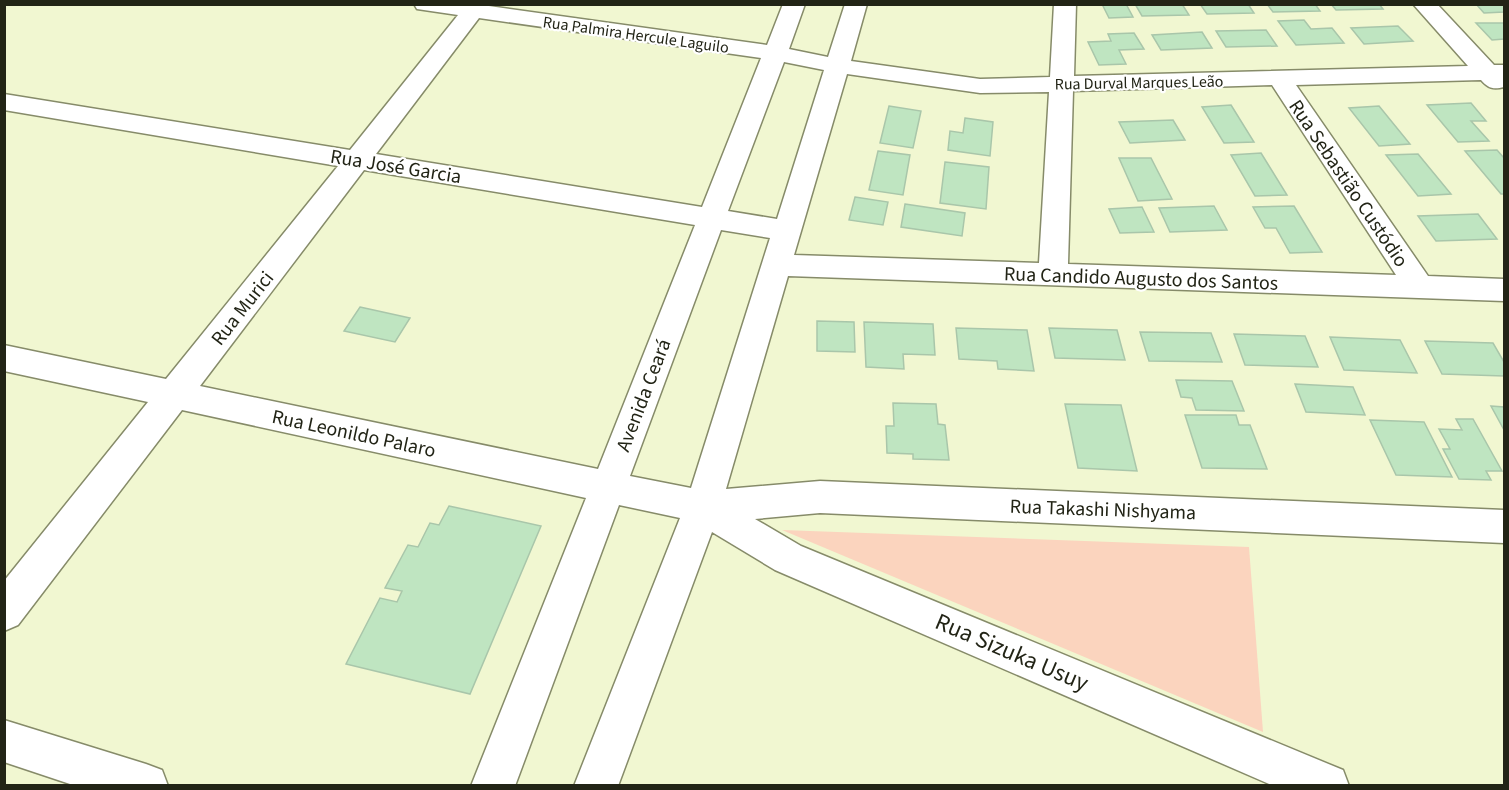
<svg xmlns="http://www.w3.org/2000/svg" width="1509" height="790" font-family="'Source Sans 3',sans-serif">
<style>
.green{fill:#fbd4be}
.building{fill:#bfe5c1;stroke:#a9c6aa;stroke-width:1.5}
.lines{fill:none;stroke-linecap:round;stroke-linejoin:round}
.minor-casing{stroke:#868b69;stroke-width:3}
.minor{fill:#fff;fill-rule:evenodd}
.labels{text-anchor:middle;stroke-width:4.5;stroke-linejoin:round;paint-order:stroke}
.far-street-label{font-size:16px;fill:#222416;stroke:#fff}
.street-label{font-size:20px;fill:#222416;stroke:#fff}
.near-street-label{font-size:24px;fill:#222416;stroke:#fff}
</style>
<rect width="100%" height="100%" fill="#f1f7d1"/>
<!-- green -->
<polygon class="green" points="782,530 1249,547 1263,732"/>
<!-- building -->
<g class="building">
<polygon points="1102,4 1126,4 1133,17 1109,18"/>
<polygon points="1135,4 1182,4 1189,15 1142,16"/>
<polygon points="1200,4 1248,4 1254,13 1207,14"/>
<polygon points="1267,4 1315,4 1320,11 1273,12"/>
<polygon points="1331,4 1379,4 1383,9 1336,10"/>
<polygon points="1476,4 1504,4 1504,12 1484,13"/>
<polygon points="1304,20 1311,29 1332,28 1344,43 1296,45 1278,21"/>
<polygon points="1476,23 1504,23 1504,39 1492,40"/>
<polygon points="1398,26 1413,41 1364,44 1351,28"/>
<polygon points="1266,30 1277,46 1226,47 1216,31"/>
<polygon points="1202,32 1212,48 1161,50 1152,35"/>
<polygon points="1134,33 1144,49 1119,50 1126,64 1099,65 1088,42 1111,41 1108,34"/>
<polygon points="1471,103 1486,121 1471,121 1489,141 1458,142 1427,105"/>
<polygon points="1231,105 1254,142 1224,143 1202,107"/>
<polygon points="889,106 921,111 913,148 880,143"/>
<polygon points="1379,106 1410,144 1379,146 1349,108"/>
<polygon points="965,118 993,122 990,156 948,150 950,131 963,133"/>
<polygon points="1173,120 1185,140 1130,143 1119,122"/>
<polygon points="1497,150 1504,158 1504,194 1501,194 1465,151"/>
<polygon points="878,151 910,155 903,195 869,190"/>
<polygon points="1261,153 1287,195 1255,196 1231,155"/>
<polygon points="1418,154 1451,194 1418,196 1386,155"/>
<polygon points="1119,158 1151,158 1172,199 1138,201"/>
<polygon points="945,162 989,167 986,209 940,203"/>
<polygon points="855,197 888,202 883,225 849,220"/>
<polygon points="905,204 965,213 962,236 901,227"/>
<polygon points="1214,206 1227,230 1170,232 1159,208"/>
<polygon points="1294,206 1322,252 1290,253 1276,228 1265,228 1253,207"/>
<polygon points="1142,207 1154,232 1120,233 1109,209"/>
<polygon points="1478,214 1497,239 1436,241 1418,216"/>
<polygon points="360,307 410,318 395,342 344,331"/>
<polygon points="817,321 854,322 855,352 817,351"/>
<polygon points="864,322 933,324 935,355 903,354 904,369 866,367"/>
<polygon points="956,328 1027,330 1034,371 998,369 997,361 959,359"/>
<polygon points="1049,328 1117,330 1125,360 1055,358"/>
<polygon points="1140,332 1211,333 1222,362 1149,361"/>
<polygon points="1234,334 1305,336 1318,367 1245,365"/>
<polygon points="1330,337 1400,340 1417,373 1344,370"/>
<polygon points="1425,341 1493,343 1504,362 1504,376 1442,374"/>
<polygon points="1176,380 1232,381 1244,411 1196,410 1192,398 1181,397"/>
<polygon points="1295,384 1353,387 1365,415 1306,412"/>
<polygon points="893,403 936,404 938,424 945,425 949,460 913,459 913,454 887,453 886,426 894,426"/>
<polygon points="1065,404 1121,405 1137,471 1078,468"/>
<polygon points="1491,406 1504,407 1504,430"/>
<polygon points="1185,415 1236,415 1239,425 1250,425 1267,469 1202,468"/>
<polygon points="1456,419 1473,419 1502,471 1486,471 1491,480 1459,479 1443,449 1450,449 1439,429 1462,430"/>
<polygon points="1370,420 1424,422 1452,477 1396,475"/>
<polygon points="449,506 541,526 470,694 346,664 380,598 397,602 402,591 385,588 408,545 418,547 430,523 439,525"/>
</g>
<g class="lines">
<defs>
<g id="minor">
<path d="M 414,4 L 490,4 L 489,6 L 767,45 L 783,4 L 805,4 L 789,49 L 828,57 L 845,4 L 867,4 L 851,61 L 980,79 L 1050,77 L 1054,4 L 1076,4 L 1074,76 L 1468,66 L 1413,4 L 1437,4 L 1494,65 L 1504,65 L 1504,87 C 1493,90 1488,88 1481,80 L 1296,85 L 1428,276 L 1504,279 L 1504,301 L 788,276 L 726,489 L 820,481 L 1504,510 L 1504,543 L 820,513 L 755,519 L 801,546 L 1343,770 L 1349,786 L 1274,786 L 775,570 L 712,532 L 618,786 L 574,786 L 680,518 L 619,505 L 515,786 L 471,786 L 586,498 L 182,410 L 18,625 L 4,631 L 4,581 L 148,402 L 4,371 L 4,345 L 166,379 L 338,166 L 4,110 L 4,94 L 350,150 L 458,15 L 417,9 ZM 479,18 L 761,58 L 702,207 L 376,154 ZM 784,62 L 824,70 L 777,219 L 728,211 ZM 847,74 L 980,93 L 1049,92 L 1039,263 L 794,255 ZM 1272,85 L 1396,275 L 1068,264 L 1073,91 ZM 364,170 L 695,225 L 598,469 L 200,386 ZM 721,230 L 770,238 L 691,488 L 630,476 Z"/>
<polygon points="4,720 146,764 162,770 168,786 76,786 4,762"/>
</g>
</defs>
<!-- minor casing -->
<use href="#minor" class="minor-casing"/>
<!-- minor -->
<use href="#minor" class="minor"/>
</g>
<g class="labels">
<!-- far-street labels -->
<g class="far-street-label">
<text transform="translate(636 34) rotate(8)" y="6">Rua Palmira Hercule Laguilo</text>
<text transform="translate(1139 82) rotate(-1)" y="6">Rua Durval Marques Leão</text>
</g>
<!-- street labels -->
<g class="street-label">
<text transform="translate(396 166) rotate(9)" y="7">Rua José Garcia</text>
<text transform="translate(1349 183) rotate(56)" y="7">Rua Sebastião Custódio</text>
<text transform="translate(1141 278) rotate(2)" y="7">Rua Candido Augusto dos Santos</text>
<text transform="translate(242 308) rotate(-52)" y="7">Rua Murici</text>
<text transform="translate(643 395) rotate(-69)" y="7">Avenida Ceará</text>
<text transform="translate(354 433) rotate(12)" y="7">Rua Leonildo Palaro</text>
<text transform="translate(1103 509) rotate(2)" y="7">Rua Takashi Nishyama</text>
</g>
<!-- near-street labels -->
<g class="near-street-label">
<text transform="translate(1012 652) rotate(23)" y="8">Rua Sizuka Usuy</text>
</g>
</g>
<!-- border -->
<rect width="1509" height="790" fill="none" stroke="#222416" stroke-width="12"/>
</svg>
